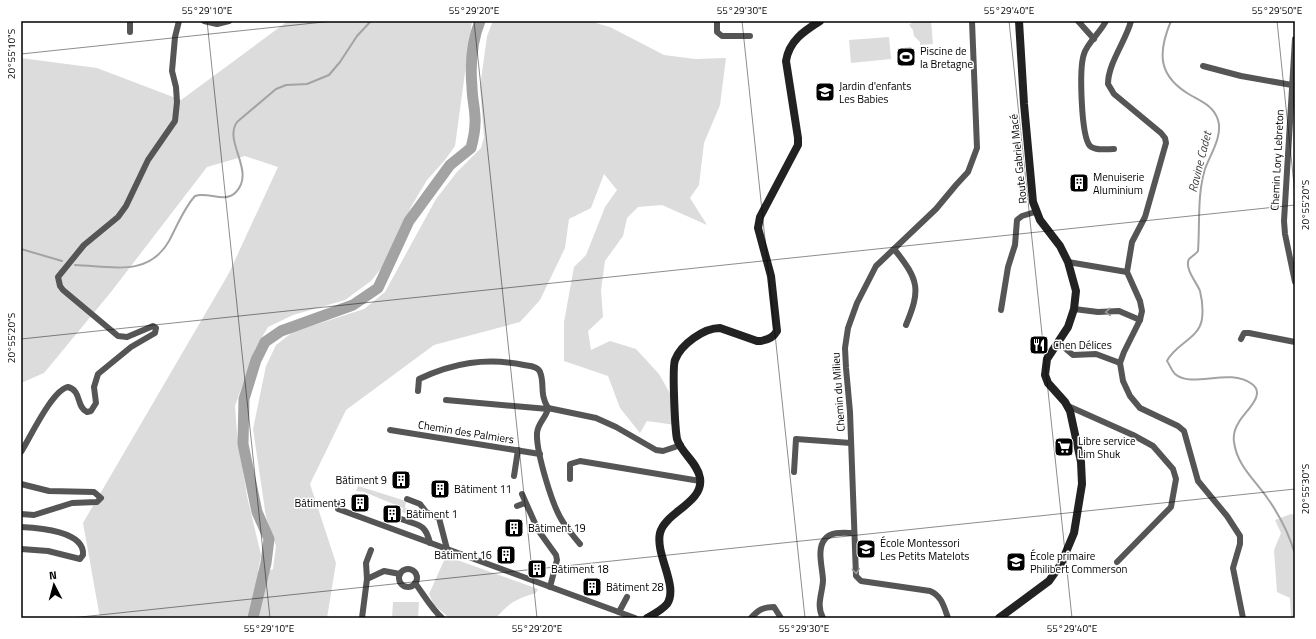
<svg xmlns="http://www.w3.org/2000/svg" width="1316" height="639" font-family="'Titillium Web',sans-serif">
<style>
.green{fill:#dcdcdc}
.water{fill:#a3a3a3}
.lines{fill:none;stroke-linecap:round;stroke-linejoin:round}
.stream{stroke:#a3a3a3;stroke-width:2}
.river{stroke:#a3a3a3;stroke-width:11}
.street{stroke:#555;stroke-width:6}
.secondary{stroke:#222;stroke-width:8}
.oneway{stroke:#999}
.ticks{fill:none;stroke:#000;stroke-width:1;stroke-opacity:0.45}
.labels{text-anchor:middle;stroke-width:3;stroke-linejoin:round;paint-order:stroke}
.poi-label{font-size:11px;fill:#000;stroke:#fff;text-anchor:start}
.street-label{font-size:11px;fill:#000;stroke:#fff}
.water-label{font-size:12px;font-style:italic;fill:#444;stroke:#fff}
.neatline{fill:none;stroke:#000;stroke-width:1.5}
.ticks-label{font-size:10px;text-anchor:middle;fill:#000}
</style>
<rect width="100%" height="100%" fill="#fff"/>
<!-- green -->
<g class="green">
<polygon points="288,21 472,21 455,146 445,160 427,180 411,207 396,242 383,266 371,281 345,300 293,315 268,327 255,349 235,406 237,433 247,496 261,555 258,571 264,573 273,569 276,546 266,517 253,429 266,366 276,345 293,332 364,309 385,292 436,199 457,172 481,148 484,137 480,87 487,36 493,21 589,21 610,27 664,55 695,59 726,58 720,105 704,143 699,185 690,198 707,225 662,205 638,207 627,218 623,236 605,261 601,290 603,317 588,331 591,350 610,341 636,349 659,374 672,397 675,425 647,421 640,433 620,408 608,376 564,361 564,322 574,267 586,255 605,207 617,190 604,174 591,208 569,219 565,248 540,300 520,322 434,345 346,410 310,484 336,563 327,618 100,618 83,523 229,273 278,167 245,156 207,167 111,292 44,373 21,383 21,58 97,68 181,100"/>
<polygon points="914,21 931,21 933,44 920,45 920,42 914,36 913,30 909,25"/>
<polygon points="889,37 891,59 851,63 849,40"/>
<polygon points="358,486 406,501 405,508 416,511 421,519 402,512 403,508 364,492 356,491"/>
<polygon points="1291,514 1295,515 1295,618 1291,618 1290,598 1277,592 1274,550 1281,533 1275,520"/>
<path d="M 446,556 L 538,589 L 536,593 C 516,599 510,602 496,618 L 449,618 L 434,605 L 429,594 Z"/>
<polygon points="393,602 419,602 418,618 392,618"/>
</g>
<!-- water -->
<polygon class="water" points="911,47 914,63 906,65 900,59 900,55 903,48"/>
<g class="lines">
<!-- stream -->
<g class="stream">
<path d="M 1171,21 C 1157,54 1158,77 1192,96 C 1203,102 1214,107 1218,120 C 1223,136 1210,155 1205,169 C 1197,195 1200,224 1198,251 C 1196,254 1191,257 1189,259 C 1184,268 1197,283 1200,291 C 1202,299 1203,311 1202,319 C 1199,339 1175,344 1167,361 C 1170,365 1171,370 1175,374 C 1192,389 1229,367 1252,384 C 1267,395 1244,412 1239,422 C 1235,428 1233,435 1234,442 C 1237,466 1256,481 1268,499 C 1280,516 1289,534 1295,554"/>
<polyline points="21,249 62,261"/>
<path d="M 75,265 C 110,266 148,278 169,241 C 177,226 184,208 195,196 C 208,191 225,204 236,192 C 256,171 223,142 237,122 L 276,89 L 286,85 L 307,84 L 329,75 L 340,62 L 357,36 L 371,21"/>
</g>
<!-- river -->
<path class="river" d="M 253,618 L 266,563 L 269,539 L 257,512 L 243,444 L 244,399 L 256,360 L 265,342 L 281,331 L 353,305 L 378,288 L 409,221 L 450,165 L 471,148 C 473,140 475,132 475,124 C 476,111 472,100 472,87 C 470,65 472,41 480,21"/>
<!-- street -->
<g class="street">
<polyline points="130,21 130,32"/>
<polyline points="204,21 217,24 229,21"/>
<polyline points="717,21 717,32 722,36 750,36"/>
<polyline points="1078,21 1094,39"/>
<path d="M 1106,21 C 1100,33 1087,43 1084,54 C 1079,68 1081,136 1090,146 C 1096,151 1107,149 1114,149"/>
<path d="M 1131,21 C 1126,41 1108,63 1108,84 L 1114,94 L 1161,133 L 1165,138 L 1166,143 L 1145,217 L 1132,242 L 1127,272 L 1140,301 L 1142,311 L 1140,320 L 1124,352 L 1120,363 L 1123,381 L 1130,396 L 1140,408 L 1178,426 L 1184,431 L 1198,481 L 1227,516 L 1240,536 L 1240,544 L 1233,568 L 1243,618"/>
<polyline points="1295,39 1284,221 1285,234 1295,282"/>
<polyline points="1203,66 1241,76 1292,85"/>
<path d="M 894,249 C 919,280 921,289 906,325"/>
<polyline points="1068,262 1127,272"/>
<polyline points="1074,309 1098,312 1119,311 1140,320"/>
<polyline points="1001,310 1008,267 1015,245 1017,220 1022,216 1035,212"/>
<polyline points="1241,339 1244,333 1249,333 1295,342"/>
<polyline points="1059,343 1073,355 1096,354 1120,363"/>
<path d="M 418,391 L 419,379 C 453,363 486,357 524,365 C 529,366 538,366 540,372 C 545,384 539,393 548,408"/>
<polyline points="446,400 548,409"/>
<polyline points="1068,406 1133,435 1153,446 1173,469 1176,479 1171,507 1117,562"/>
<path d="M 548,408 C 547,417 538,422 537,433 C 536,451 552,506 563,522 C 568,530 574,537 580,544"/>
<polyline points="548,408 596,418 616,427 656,450 663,451 681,445"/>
<polyline points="390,430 540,454"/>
<path d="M 21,452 C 30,438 52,390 68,387 C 82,391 76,407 87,412 L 91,411 L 96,403 L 94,387 L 98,374 L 131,347 L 155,333 L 156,328 L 153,326 L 127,337 L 118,336 L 63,290 L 60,286 L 58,277 L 84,245 L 118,217 L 126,206 L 148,160 L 175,121 L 177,102 L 176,87 L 172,71 L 175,37 L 179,21"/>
<polyline points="794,472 796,439 851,443"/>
<polyline points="514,476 518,450"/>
<polyline points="570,479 570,464 580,461 700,481"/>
<polyline points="21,484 49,491 94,492 101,498 97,502 72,503 34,515 21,514"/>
<polyline points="522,494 538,530 556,555 557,560 550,587"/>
<polyline points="407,499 420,504 426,512 439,518 447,549"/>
<polyline points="339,503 338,509 635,618"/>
<polyline points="517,506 525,503"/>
<path d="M 401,519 C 419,526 425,523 430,543"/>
<path d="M 21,527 C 39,528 85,531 83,555 L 80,559 L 48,551 L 21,549"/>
<circle cx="408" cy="578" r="9"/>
<polyline points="367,579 384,571 400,574"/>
<path d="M 415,583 C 424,595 431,608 442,618"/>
<polyline points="619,612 627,597"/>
<polyline points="362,618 367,579 366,563 371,550"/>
<path d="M 751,618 C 758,610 763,607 774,607 L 781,618"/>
<path d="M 823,618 C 816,605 822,595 823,581 C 823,569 816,549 825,539 C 831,531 845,533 854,533"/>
<path d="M 948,618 C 944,607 942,596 930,591 L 861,581 L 856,576 L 850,412 L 846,368 L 845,348 L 848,328 L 857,303 L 876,266 L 936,209 L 956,185 L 968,172 L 977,148 L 972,21"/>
</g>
<!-- secondary -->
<g class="secondary">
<path d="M 647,618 C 654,614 662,610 667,604 C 679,586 655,555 660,533 C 665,512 704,503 700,478 C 698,463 681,453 677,439 C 675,429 672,368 675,360 C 681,344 704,328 720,328 L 757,341 C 765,341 773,338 777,331 L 771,276 L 758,228 L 760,217 L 798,145 L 798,138 L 786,61 C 789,41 804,31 820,21"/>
<polyline points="999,618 1049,581 1061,564 1074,533 1082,484 1081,462 1070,411 1065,402 1048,383 1045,375 1047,359 1068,327 1074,309 1076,291 1068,262 1060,246 1040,220 1033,202 1024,104 1019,21"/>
</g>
</g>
<!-- one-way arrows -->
<defs><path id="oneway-chevron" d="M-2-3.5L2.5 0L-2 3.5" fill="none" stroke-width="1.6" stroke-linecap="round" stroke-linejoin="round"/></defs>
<g class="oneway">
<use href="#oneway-chevron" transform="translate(1108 312) rotate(175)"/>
<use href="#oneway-chevron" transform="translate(856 571) rotate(83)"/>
</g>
<!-- ticks -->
<path class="ticks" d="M 207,21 L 270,618M 474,21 L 537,618M 742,21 L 805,618M 1009,21 L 1072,618M 1277,21 L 1295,194M 21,54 L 333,21M 21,339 L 1295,205M 71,618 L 1295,489"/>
<!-- icons -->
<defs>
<symbol id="stadium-square" viewBox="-11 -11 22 22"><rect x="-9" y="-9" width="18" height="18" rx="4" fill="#000" stroke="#fff"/><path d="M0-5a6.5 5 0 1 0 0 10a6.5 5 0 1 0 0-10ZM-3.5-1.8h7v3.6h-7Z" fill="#fff"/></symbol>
<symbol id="school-square" viewBox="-11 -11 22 22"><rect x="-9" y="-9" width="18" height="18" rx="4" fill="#000" stroke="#fff"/><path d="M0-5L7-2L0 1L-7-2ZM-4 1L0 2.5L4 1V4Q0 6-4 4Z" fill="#fff"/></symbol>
<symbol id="building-square" viewBox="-11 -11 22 22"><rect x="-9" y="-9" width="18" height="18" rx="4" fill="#000" stroke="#fff"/><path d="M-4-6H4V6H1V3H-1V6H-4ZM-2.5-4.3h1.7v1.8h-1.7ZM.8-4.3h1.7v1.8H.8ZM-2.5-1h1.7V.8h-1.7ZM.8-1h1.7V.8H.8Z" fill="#fff"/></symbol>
<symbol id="restaurant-square" viewBox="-11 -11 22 22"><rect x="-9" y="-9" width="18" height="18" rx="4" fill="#000" stroke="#fff"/><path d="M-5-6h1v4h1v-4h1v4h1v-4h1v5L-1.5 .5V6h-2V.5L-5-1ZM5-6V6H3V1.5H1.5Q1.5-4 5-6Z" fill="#fff"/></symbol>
<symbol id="supermarket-square" viewBox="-11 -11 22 22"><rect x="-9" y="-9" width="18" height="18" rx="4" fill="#000" stroke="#fff"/><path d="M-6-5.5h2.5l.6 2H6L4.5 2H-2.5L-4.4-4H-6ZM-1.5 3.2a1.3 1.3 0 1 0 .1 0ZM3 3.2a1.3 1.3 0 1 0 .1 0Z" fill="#fff"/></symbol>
</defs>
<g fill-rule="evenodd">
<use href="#stadium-square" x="895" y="46" width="22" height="22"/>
<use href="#school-square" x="814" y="81" width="22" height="22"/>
<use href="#building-square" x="1068" y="172" width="22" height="22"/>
<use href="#restaurant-square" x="1028" y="334" width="22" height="22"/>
<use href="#supermarket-square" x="1053" y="436" width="22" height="22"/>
<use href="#building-square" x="390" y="469" width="22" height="22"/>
<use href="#building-square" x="429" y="478" width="22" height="22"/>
<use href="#building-square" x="349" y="492" width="22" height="22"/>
<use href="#building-square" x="381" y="503" width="22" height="22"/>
<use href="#building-square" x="503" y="517" width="22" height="22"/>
<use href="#school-square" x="855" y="538" width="22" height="22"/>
<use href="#building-square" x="495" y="544" width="22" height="22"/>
<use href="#school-square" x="1005" y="551" width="22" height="22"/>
<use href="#building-square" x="526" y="558" width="22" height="22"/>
<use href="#building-square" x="581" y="576" width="22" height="22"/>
</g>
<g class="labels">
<!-- poi labels -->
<g class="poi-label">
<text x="920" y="55">Piscine de<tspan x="920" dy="13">la Bretagne</tspan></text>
<text x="839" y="90">Jardin d'enfants<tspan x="839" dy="13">Les Babies</tspan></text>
<text x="1093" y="181">Menuiserie<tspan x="1093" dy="13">Aluminium</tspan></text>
<text x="1053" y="349">Chen Délices</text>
<text x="1078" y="445">Libre service<tspan x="1078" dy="13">Lim Shuk</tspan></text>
<text x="387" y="484" text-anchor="end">Bâtiment 9</text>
<text x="454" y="493">Bâtiment 11</text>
<text x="346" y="507" text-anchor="end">Bâtiment 3</text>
<text x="406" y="518">Bâtiment 1</text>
<text x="528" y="532">Bâtiment 19</text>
<text x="880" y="547">École Montessori<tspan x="880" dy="13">Les Petits Matelots</tspan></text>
<text x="492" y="559" text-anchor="end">Bâtiment 16</text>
<text x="1030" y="560">École primaire<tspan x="1030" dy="13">Philibert Commerson</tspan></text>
<text x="551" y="573">Bâtiment 18</text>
<text x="606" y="591">Bâtiment 28</text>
</g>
<!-- street labels -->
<g class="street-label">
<text transform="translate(1018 159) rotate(-96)" y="4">Route Gabriel Macé</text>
<text transform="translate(1277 160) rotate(-87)" y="4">Chemin Lory Lebreton</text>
<text transform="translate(838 392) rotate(-94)" y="4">Chemin du Milieu</text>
<text transform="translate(466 432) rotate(9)" y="4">Chemin des Palmiers</text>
</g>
<!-- water labels -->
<g class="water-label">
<text transform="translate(1200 162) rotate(-76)" y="4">Ravine Cadet</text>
</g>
</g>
<!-- border -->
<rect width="1316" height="639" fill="none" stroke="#ffffff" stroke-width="44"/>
<!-- north arrow -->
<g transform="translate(54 585) rotate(354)" stroke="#ffffff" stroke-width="3" paint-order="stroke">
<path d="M0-3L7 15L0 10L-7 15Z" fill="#000000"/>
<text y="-6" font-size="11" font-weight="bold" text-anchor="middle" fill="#000000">N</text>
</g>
<rect x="22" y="22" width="1272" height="595" class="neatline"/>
<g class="ticks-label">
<text x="207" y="14">55°29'10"E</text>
<text x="474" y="14">55°29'20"E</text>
<text x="742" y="14">55°29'30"E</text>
<text x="1009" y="14">55°29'40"E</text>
<text x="1277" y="14">55°29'50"E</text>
<text transform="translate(11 54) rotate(-90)" y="4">20°55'10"S</text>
<text transform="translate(1305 205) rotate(-90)" y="4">20°55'20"S</text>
<text transform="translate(11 338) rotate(-90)" y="4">20°55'20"S</text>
<text transform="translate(1305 489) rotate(-90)" y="4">20°55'30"S</text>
<text x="269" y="632">55°29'10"E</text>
<text x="537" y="632">55°29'20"E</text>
<text x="804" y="632">55°29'30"E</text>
<text x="1072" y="632">55°29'40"E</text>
</g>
</svg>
